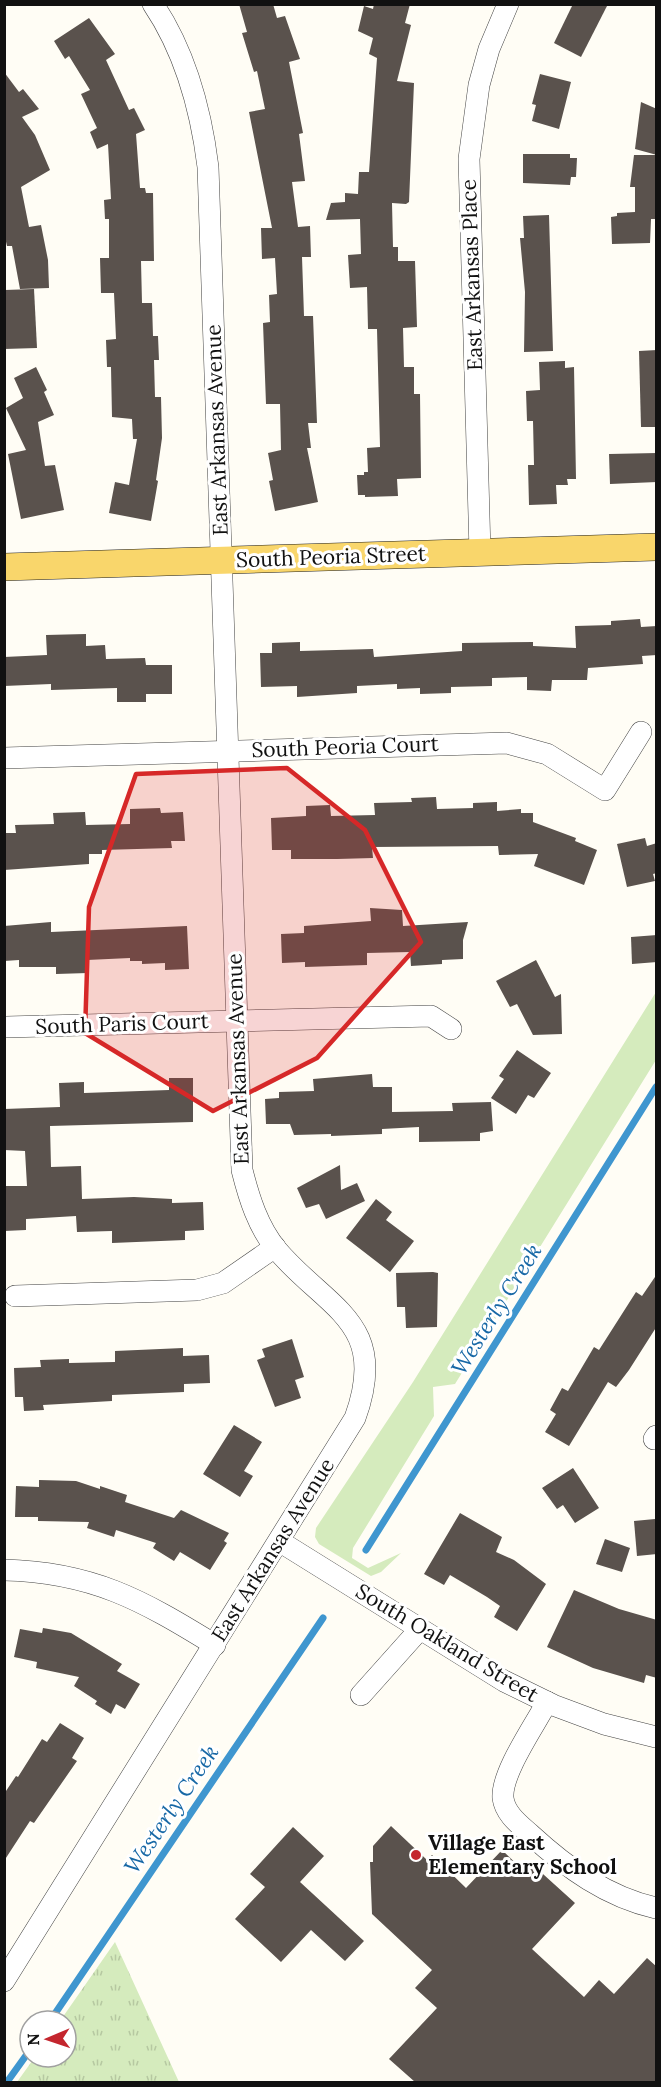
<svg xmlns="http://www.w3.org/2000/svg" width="661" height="2087" font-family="Lora,serif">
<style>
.grass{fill:#d5ebbd}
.park{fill:url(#park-tufts)}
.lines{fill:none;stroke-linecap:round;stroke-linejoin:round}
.stream{stroke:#3f96cf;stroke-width:7}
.building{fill:#5a524d}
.minor-casing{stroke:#444;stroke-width:22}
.major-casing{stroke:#222;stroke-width:28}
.minor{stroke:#fff;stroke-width:21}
.major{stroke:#f9d66b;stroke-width:27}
.marked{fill:#d62828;fill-opacity:0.2;stroke:#d62828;stroke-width:4.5;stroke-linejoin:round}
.poi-dot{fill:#c4262e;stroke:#fff;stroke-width:2}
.labels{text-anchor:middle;stroke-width:6;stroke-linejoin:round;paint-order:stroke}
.street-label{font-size:21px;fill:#111;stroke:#fff}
.poi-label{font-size:21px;font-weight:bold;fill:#111;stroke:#fff;text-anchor:start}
.water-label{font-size:22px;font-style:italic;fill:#1768a6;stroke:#fff}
</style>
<defs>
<pattern id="park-tufts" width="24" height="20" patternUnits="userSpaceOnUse" patternTransform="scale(1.5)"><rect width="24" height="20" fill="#d5ebbd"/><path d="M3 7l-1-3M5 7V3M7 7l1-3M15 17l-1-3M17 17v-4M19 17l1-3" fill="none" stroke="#b6c8a1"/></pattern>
</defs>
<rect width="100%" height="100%" fill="#fffdf5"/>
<!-- grass -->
<polygon class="grass" points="656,992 656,1060 455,1384 433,1387 434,1416 353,1548 352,1558 368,1568 401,1553 381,1572 371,1576 319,1544 315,1537 316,1528 413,1382"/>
<!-- park -->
<polygon class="park" points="115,1942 179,2082 17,2082 35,2057 66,2057 66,2021 60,2021"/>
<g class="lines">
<!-- stream -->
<g class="stream">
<polyline points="366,1550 656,1087"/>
<polyline points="50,2021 323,1618"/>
<polyline points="7,2082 30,2050"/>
</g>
</g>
<!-- building -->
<g class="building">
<polygon points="239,4 273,4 277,18 285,16 300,59 289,62 303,133 299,134 305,181 292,182 298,227 310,226 311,257 302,257 304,316 313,316 317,423 308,423 311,448 307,448 318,502 275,511 269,481 273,480 268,453 281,450 280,404 266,404 263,323 270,322 269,295 277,294 275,258 262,259 261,228 272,228 249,112 265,109 257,71 254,72 242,33 247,32"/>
<polygon points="374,4 410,4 405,23 411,25 397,81 414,83 409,202 406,204 392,203 393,247 398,247 398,261 415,261 417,327 403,328 404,367 414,367 414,394 420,394 421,478 397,479 398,496 365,497 365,495 358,495 357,475 364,475 364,472 368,472 367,448 380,447 377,329 368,329 367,287 350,288 348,255 361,254 360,219 326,220 331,203 345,202 345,193 358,194 359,172 369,172 377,58 369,54 373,38 358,31 364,6 373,9"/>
<polygon points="573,4 608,4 581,57 554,43"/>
<polygon points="89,18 115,54 106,60 129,110 134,108 145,130 136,134 140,188 145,188 146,193 153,193 154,261 141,261 142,303 152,303 153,336 158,336 159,360 154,360 155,397 161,397 162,438 156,480 158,481 151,521 109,513 115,482 129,485 137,439 133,439 132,419 112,417 111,367 107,367 106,340 116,339 114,293 101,293 100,258 109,258 109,219 105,219 104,200 111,199 108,144 97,149 90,132 97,128 81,94 90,90 69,56 65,59 54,41"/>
<polygon points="4,72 19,92 23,89 39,109 22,117 35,135 50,170 21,187 29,227 41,225 48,260 49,288 20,289 12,246 7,246 4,233"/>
<polygon points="540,74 571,82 559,129 532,121 536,105 532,104"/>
<polygon points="641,102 657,109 657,155 635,149"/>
<polygon points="523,154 570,154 570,158 577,158 576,177 571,177 570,185 523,183"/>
<polygon points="634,155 657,155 657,219 651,219 650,243 612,244 611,217 617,216 617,213 635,212 635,187 630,187"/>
<polygon points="549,215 553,351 524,352 525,292 520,238 524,238 523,216"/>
<polygon points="34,289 37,348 4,349 5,290"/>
<polygon points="657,350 657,427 641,427 639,351"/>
<polygon points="565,361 565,368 574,367 576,479 567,479 568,485 556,485 557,504 529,505 528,465 534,465 533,421 527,421 526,391 540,390 539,362"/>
<polygon points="36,367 47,390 44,392 54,415 38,422 45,466 55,465 64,510 21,519 8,454 26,450 6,408 23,398 14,378"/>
<polygon points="657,453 657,482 610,484 609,454"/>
<polygon points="640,619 641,627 657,626 657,655 642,656 643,664 588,668 587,680 552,680 551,691 527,690 527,677 492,678 492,686 451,687 451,693 420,694 420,688 397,689 397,684 357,686 357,693 297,697 297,686 261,687 260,653 272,653 272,643 300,642 300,651 373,649 374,657 462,651 462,643 533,642 533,646 576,648 575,626 611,625 611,621"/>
<polygon points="86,634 86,646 105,645 106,659 145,658 146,665 172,665 172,694 146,694 146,702 117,702 117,688 51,690 51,684 4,686 4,657 47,655 46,635"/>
<polygon points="436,797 437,809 473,808 473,803 497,802 497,811 521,809 521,813 533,813 533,822 576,838 575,841 597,850 584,885 534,866 538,854 499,855 498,846 372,847 373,858 337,859 291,859 291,850 272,850 271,818 306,816 306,806 330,805 331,816 375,815 374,803 412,802 411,798"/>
<polygon points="160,808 161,813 183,812 185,841 171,841 172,848 102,850 102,854 89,854 89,864 4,870 4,833 16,833 15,825 54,824 53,813 85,812 86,825 130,824 130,809"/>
<polygon points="645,838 647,846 657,843 657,873 653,874 655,881 627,887 617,844"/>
<polygon points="370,908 402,910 403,926 468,922 463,940 463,959 442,960 442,964 411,966 410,952 367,953 367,965 305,967 305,962 282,963 281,934 304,933 304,926 371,921"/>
<polygon points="51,922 51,932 187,926 189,969 165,970 165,963 142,964 142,961 130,961 130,958 87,960 88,973 56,974 56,967 19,967 19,960 4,961 4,926"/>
<polygon points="657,935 657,962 632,964 631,937"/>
<polygon points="536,960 555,997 561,994 562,1034 533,1035 517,1004 510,1007 496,981"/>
<polygon points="517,1050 551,1073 534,1098 528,1095 516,1114 491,1098 504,1079 499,1076"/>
<polygon points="372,1074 373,1087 392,1087 392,1112 453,1111 452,1103 491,1102 493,1131 480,1133 480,1141 419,1142 419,1127 382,1129 382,1134 331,1136 331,1134 294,1135 290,1124 266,1124 265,1099 279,1098 279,1092 314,1091 313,1079"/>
<polygon points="169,1078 193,1078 193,1122 50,1126 51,1167 81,1166 82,1199 134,1197 172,1199 172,1203 203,1202 204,1230 185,1231 185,1240 112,1243 112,1231 77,1232 76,1216 26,1219 26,1230 4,1231 4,1186 27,1186 25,1151 4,1150 4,1109 60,1107 59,1083 84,1082 84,1093 169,1090"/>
<polygon points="340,1165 341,1190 357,1183 365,1201 326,1219 319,1204 306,1208 297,1188"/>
<polygon points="376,1199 392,1212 386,1220 414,1241 390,1272 346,1238"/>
<polygon points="433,1272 438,1273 437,1327 406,1328 405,1307 397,1307 396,1273"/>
<polygon points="657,1274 657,1326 629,1370 616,1387 608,1382 569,1446 545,1432 556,1414 550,1410 562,1388 568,1391 594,1347 599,1350 636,1292 642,1296"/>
<polygon points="292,1339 304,1377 295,1380 301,1398 275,1407 257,1360 265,1357 262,1349"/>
<polygon points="183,1348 183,1356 209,1355 210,1383 184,1384 184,1392 112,1395 112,1401 43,1405 44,1410 24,1411 23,1397 15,1397 14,1368 41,1367 40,1360 69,1359 69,1363 115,1362 115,1351"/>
<polygon points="234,1425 262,1442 244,1471 253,1476 240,1497 203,1474"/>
<polygon points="573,1468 599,1508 575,1523 563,1505 557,1509 542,1488"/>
<polygon points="39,1480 76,1481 100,1489 100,1486 127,1495 125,1502 174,1518 181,1510 229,1533 224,1541 227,1543 210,1570 180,1552 174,1561 153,1548 156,1543 116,1530 114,1537 87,1528 89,1522 38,1521 38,1517 15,1517 16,1486 39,1487"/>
<polygon points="460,1513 502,1537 496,1552 514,1560 546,1584 517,1631 494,1617 500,1606 487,1597 450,1575 444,1585 424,1574"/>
<polygon points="655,1519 657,1554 637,1556 634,1521"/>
<polygon points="605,1539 630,1548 622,1572 596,1564"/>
<polygon points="574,1590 619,1609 657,1620 657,1678 646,1675 644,1683 593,1668 547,1647"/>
<polygon points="43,1628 71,1633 122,1664 117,1671 140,1684 125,1709 116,1704 111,1714 95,1704 97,1701 74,1686 79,1677 36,1668 37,1662 14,1657 20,1629 42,1633"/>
<polygon points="60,1723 84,1738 72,1758 77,1761 34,1823 30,1821 4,1861 4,1794 16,1776 18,1777 42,1739 47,1742"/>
<polygon points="391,1826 427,1860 432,1855 466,1888 502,1850 526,1873 533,1865 575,1903 532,1949 584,1997 599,1980 614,1994 647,1958 657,1967 657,2082 415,2082 389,2059 437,2008 415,1988 432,1970 372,1914 370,1862 373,1862 373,1846"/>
<polygon points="293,1827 324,1856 300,1882 364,1941 345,1961 311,1930 281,1962 235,1919 265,1887 250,1874"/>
</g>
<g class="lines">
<defs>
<g id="minor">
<polyline points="480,552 469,159 479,85 489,49 508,4"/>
<polyline points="4,758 507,743 547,754 605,790 641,732"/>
<polyline points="6,1027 431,1016 451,1029"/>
<polyline points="15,1296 197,1290 223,1283 275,1247"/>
<polyline points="654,1439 656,1436"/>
<polyline points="279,1541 504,1681 553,1705 604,1724 656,1737"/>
<path d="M 4,1570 C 92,1572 142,1600 215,1645"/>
<polyline points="361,1695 420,1629"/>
<path d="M 547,1702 C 535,1725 501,1773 503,1798 C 505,1814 520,1825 530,1834 C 567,1868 607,1897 656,1908"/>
<path d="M 4,1981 L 355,1418 C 390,1322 327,1309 277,1250 C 258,1227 249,1198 242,1170 L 208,167 C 201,110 186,53 153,4"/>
</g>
<polyline id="major" points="4,567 656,547"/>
</defs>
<!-- minor casing -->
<use href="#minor" class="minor-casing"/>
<!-- major casing -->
<use href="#major" class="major-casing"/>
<!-- minor -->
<use href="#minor" class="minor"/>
<!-- major -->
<use href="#major" class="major"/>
</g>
<!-- marked area -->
<path class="marked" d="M 287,768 L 365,830 L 421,942 L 317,1058 L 213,1111 L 85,1033 L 89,907 L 136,774 Z"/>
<!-- markers -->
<circle class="poi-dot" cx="416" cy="1855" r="6"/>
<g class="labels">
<!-- street labels -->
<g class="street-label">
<text transform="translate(472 275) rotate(-92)" y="7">East Arkansas Place</text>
<text transform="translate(217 430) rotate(-92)" y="7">East Arkansas Avenue</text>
<text transform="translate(331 557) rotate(-2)" y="7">South Peoria Street</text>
<text transform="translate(345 747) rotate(-2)" y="7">South Peoria Court</text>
<text transform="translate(122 1024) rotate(-2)" y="7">South Paris Court</text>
<text transform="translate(238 1059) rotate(-92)" y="7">East Arkansas Avenue</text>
<text transform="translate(273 1550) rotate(-58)" y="7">East Arkansas Avenue</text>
<text transform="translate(447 1643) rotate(31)" y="7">South Oakland Street</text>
</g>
<!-- poi labels -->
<g class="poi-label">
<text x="428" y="1850">Village East<tspan x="428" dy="24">Elementary School</tspan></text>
</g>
<!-- water labels -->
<g class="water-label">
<text transform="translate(496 1309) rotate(-58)" y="8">Westerly Creek</text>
<text transform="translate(171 1809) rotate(-56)" y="8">Westerly Creek</text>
</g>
</g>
<!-- border -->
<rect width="661" height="2087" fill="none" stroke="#111111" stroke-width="12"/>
<!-- north arrow -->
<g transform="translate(48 2039) rotate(268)"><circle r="28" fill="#ffffff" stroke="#a0a0a0" stroke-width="1.5"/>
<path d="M0-4.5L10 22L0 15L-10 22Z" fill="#c4262e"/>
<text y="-9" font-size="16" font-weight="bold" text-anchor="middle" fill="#111111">N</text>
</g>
</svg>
